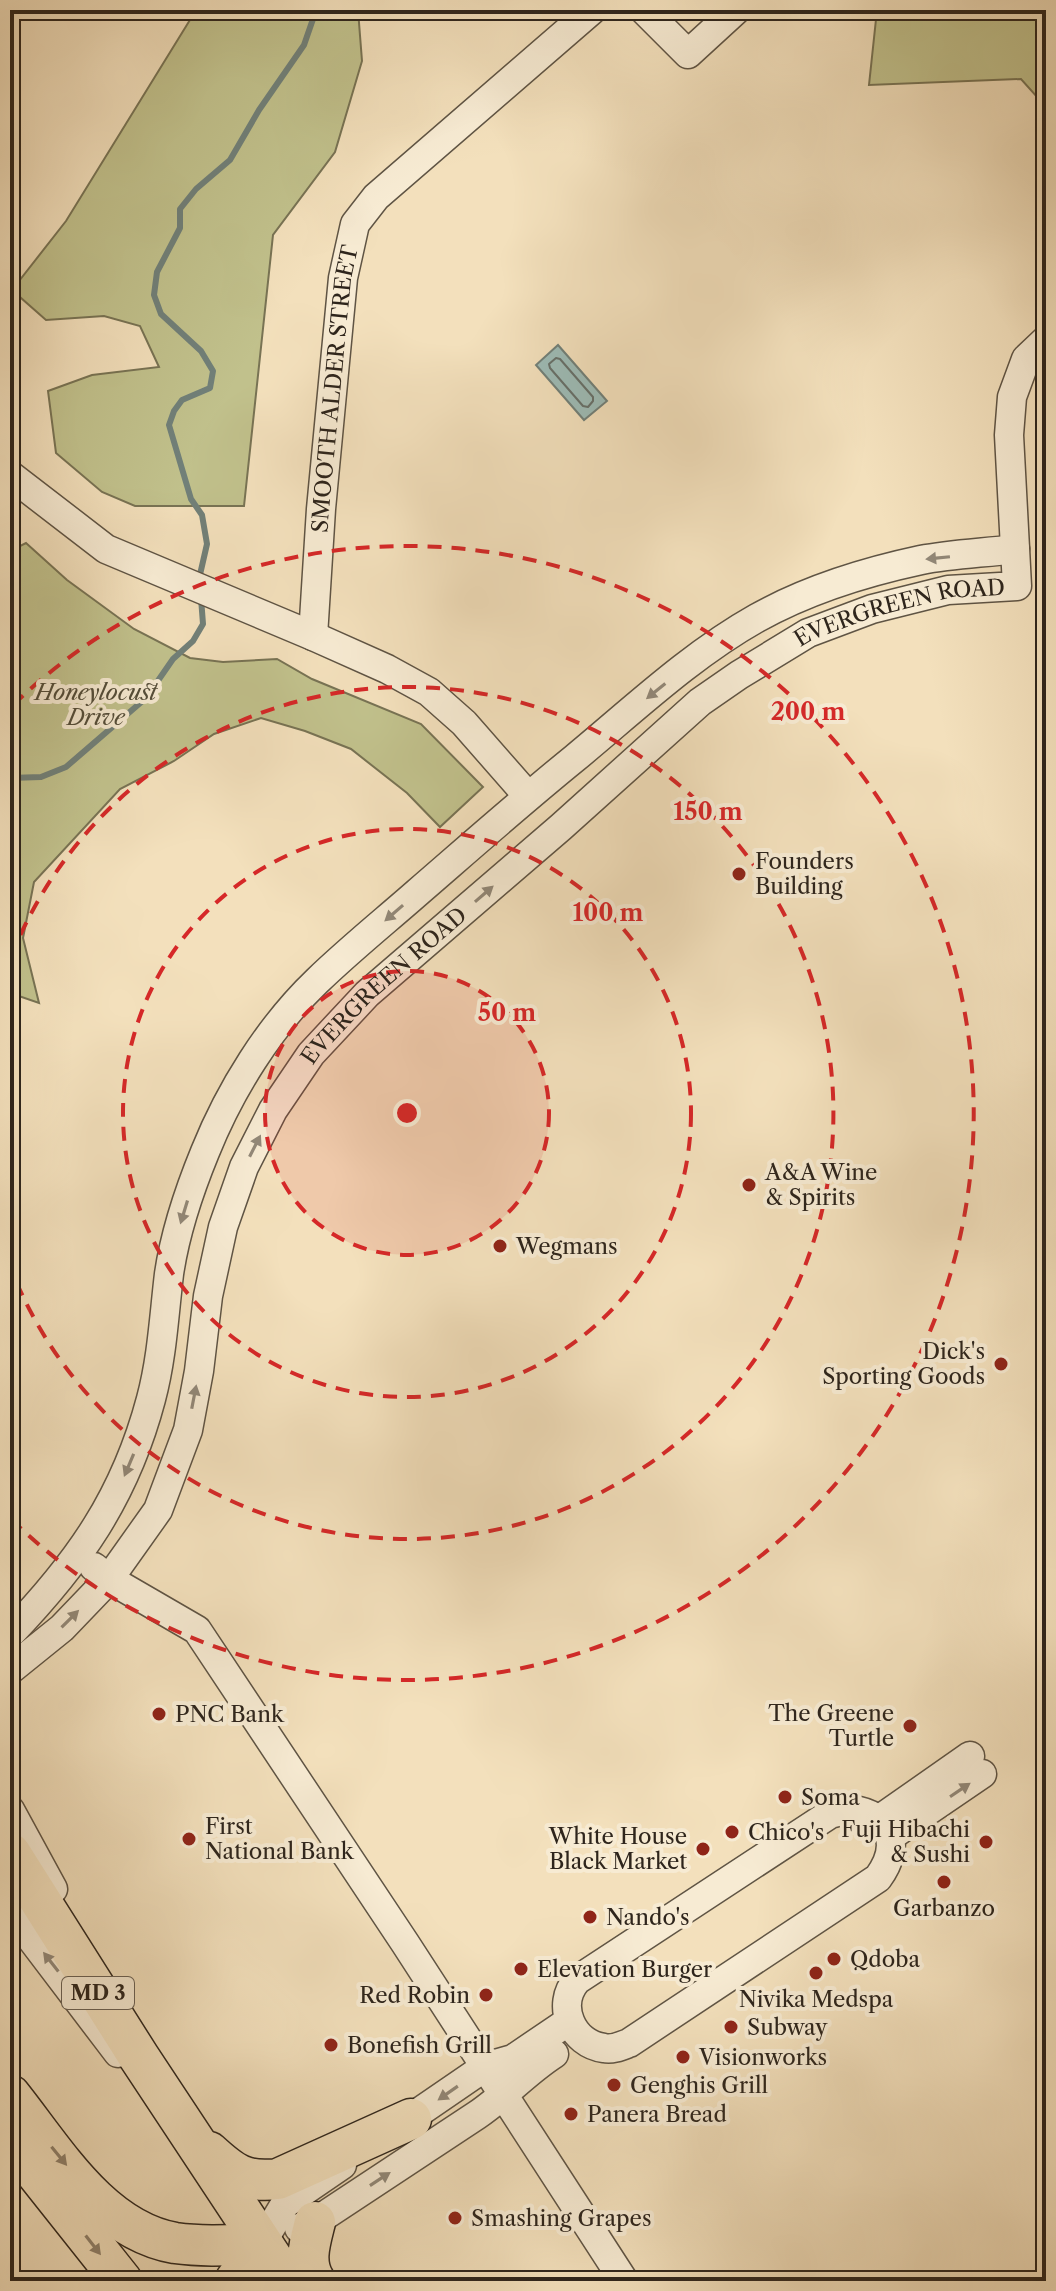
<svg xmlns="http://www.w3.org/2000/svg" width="1056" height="2291" font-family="'Libre Caslon Text',serif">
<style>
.green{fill:#c1c18c;stroke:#787354;stroke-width:2}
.water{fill:#9dbcb7;stroke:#718079;stroke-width:2}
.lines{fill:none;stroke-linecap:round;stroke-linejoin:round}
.shore{stroke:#66706a;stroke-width:2}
.stream{stroke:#718079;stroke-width:6}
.minor-casing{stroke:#5f5444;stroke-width:31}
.highway-casing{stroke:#2e251c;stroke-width:43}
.minor{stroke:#f7ebd3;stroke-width:28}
.highway{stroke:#f3e0bc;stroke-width:40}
.oneway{fill:#928878}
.oneway2{fill:#90826c}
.ring{fill:none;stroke:#d62828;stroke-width:4;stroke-dasharray:14 10}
.poi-dot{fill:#8f2418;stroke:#f7ebd3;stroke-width:3}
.labels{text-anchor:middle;stroke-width:8;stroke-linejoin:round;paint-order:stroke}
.shield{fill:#f7ebd3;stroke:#6a6053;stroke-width:2}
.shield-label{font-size:20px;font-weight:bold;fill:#2e251c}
.street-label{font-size:22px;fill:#2e251c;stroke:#f7ebd3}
.park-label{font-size:22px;font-style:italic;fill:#534c38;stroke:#f7ebd3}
.poi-label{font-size:22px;fill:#2e251c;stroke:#f7ebd3;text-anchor:start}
.centre{fill:#d62828;stroke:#f7ebd3;stroke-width:4}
.ring-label{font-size:24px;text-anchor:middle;font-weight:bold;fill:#d62828;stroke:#f7ebd3;stroke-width:8;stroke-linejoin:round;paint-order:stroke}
</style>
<rect width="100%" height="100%" fill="#f3e0bc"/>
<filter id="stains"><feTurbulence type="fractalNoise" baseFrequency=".0025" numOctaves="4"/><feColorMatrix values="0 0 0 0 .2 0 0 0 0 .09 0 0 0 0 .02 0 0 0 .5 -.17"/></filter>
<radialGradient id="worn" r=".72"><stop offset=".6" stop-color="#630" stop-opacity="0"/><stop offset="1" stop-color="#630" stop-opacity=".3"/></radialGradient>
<!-- green -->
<g class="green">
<polygon points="193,10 358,10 362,61 335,152 273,235 244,506 135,506 102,492 56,453 48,391 92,375 159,367 140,326 104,316 46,320 12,290 66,221 193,15"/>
<polygon points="877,10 1046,10 1046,107 1021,79 869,85"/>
<polygon points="26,543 67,580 134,629 190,658 223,662 277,659 312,679 421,724 483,787 440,827 407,793 351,749 305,731 261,718 214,734 174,761 120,789 34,882 23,938 39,1003 10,993 10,551"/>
</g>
<!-- water -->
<polygon class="water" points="558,345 607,401 584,420 536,365"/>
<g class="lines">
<!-- shore -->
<polygon class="shore" points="556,358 560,359 593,397 593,401 588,407 583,406 550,368 549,364"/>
<!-- stream -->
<g class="stream">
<polyline points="199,579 207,544 202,515 191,499 169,425 174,411 182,400 210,388 213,371 201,351 161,314 154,295 157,272 180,228 180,209 196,189 230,160 259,110 304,45 313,19 312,10"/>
<polyline points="10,778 41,777 66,767 146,698 173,659 193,641 203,624 201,598"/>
</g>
<defs>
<g id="minor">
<polyline points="644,10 688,54 736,10"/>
<polyline points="10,475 106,549 313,636 387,669 429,692 464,723 528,796"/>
<path id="s1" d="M 313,636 L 321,509 L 343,278 L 355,224 L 376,197 L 592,10"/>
<polyline points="94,1567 109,1579 197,1630 405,1943 624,2281"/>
<path d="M 10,1634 C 79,1562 125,1497 151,1399 C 162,1358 164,1316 169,1274 C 175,1233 189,1191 205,1152 C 230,1090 269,1027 317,981 C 349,950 385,921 418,892 C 470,847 522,801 575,758 C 633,710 691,655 757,618 C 807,590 865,572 921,560 C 952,554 984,553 1015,549"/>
<path id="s2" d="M 10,1670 L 62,1628 L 109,1579 L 158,1510 L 188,1430 L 199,1371 L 208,1296 L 223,1227 L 244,1167 L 273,1110 L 311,1054 L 367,994 L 561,827 L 700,702 L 739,675 L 808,633 L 872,609 L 948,590 L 1017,586 L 1009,435 L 1012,397 L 1026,359 L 1046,340"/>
<path d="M 850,1809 C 892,1815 902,1845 878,1878 L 629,2043 C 621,2046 612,2050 604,2048 C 572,2044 555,2005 577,1980 L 830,1814 Z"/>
<polyline points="10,1810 53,1889"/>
<polyline points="880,1819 970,1756"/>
<polyline points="891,1836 982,1774"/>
<polyline points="10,1914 17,1920 118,2053"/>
<polyline points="396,2128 485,2067 513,2059 569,2021"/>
<path d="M 299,2228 L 315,2222 L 477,2115 C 505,2096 526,2072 554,2054"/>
<polyline points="261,2244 285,2204 342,2165"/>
</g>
<g id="highway">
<polyline points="10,1853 139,2057 287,2281"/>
<path d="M 10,2095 C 54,2150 100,2230 175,2243 C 204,2247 232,2245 261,2244"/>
<polyline points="10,2140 122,2281"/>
<path d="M 209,2152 C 233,2174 245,2183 278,2179 L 411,2119"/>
<path d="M 315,2222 C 310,2242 303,2263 315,2281"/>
<polyline points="235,2281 261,2244"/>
</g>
</defs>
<!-- minor casing -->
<use href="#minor" class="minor-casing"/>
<!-- highway casing -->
<use href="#highway" class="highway-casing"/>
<!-- minor -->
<use href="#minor" class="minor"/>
<!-- highway -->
<use href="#highway" class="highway"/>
</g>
<!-- one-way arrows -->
<defs><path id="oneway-solid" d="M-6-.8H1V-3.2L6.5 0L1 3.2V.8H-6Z" transform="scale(2)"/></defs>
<g class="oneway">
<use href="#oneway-solid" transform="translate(938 558) rotate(174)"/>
<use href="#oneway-solid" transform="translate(656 691) rotate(141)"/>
<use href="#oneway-solid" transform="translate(484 894) rotate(-41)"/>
<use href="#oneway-solid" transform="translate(394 913) rotate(139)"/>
<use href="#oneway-solid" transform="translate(255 1146) rotate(-63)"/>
<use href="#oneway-solid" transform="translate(184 1212) rotate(107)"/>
<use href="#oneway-solid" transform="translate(194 1397) rotate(-79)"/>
<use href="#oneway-solid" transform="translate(129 1465) rotate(113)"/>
<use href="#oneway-solid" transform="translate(70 1619) rotate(-45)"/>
<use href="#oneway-solid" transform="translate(960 1790) rotate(-34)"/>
<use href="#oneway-solid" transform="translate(51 1962) rotate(-128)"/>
<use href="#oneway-solid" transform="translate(448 2093) rotate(145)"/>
<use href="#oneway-solid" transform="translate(380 2179) rotate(-33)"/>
</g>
<g class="oneway2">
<use href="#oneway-solid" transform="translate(59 2156) rotate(51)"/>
<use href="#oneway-solid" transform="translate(93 2245) rotate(52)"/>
</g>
<!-- distance rings -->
<circle cx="407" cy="1113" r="142" fill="#d62828" fill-opacity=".12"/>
<g class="ring">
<circle cx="407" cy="1113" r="142"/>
<circle cx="407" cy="1113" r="284"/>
<path d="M11 957A426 426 0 1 1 11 1269"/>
<path d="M13 705A567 567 0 1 1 13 1521"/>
</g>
<!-- markers -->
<g class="poi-dot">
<circle cx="739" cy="874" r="8"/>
<circle cx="749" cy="1185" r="8"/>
<circle cx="500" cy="1246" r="8"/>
<circle cx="1001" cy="1364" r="8"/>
<circle cx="159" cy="1714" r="8"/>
<circle cx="910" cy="1726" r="8"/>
<circle cx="785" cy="1797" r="8"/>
<circle cx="732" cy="1832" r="8"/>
<circle cx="189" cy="1839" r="8"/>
<circle cx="986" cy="1842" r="8"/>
<circle cx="703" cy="1849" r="8"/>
<circle cx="944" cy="1882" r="8"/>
<circle cx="590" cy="1917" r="8"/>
<circle cx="834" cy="1959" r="8"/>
<circle cx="521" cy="1969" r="8"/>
<circle cx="816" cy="1973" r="8"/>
<circle cx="486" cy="1995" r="8"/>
<circle cx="731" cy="2027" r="8"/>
<circle cx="331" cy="2045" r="8"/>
<circle cx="683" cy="2057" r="8"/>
<circle cx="614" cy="2085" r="8"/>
<circle cx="571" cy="2114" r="8"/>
<circle cx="455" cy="2218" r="8"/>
</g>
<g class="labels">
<!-- shield labels -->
<rect class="shield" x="62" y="1977" width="72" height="32" rx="6"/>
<g class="shield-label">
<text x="98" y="2000">MD 3</text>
</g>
<!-- street labels -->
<g class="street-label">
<text dy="8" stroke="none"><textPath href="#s1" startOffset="248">SMOOTH ALDER STREET</textPath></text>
<text dy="8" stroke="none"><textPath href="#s2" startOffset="1454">EVERGREEN ROAD</textPath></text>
<text dy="8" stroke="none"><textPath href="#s2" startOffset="806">EVERGREEN ROAD</textPath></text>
</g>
<!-- park labels -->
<g class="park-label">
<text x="96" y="700">Honeylocust<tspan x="96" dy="25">Drive</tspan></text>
</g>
<!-- poi labels -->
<g class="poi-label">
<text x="755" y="869">Founders<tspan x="755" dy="25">Building</tspan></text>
<text x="765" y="1180">A&amp;A Wine<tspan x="765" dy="25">&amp; Spirits</tspan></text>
<text x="516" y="1254">Wegmans</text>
<text x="985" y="1359" text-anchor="end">Dick's<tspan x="985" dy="25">Sporting Goods</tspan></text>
<text x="894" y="1721" text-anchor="end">The Greene<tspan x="894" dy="25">Turtle</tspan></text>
<text x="175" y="1722">PNC Bank</text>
<text x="801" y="1805">Soma</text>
<text x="205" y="1834">First<tspan x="205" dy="25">National Bank</tspan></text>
<text x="970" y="1837" text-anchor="end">Fuji Hibachi<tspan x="970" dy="25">&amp; Sushi</tspan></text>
<text x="748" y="1840">Chico's</text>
<text x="687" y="1844" text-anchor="end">White House<tspan x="687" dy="25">Black Market</tspan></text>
<text x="944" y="1916" text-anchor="middle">Garbanzo</text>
<text x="606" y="1925">Nando's</text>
<text x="850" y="1967">Qdoba</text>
<text x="537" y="1977">Elevation Burger</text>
<text x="470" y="2003" text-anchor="end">Red Robin</text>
<text x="816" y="2007" text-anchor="middle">Nivika Medspa</text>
<text x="747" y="2035">Subway</text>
<text x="347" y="2053">Bonefish Grill</text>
<text x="699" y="2065">Visionworks</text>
<text x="630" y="2093">Genghis Grill</text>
<text x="587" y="2122">Panera Bread</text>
<text x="471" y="2226">Smashing Grapes</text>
</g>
</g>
<circle cx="407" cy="1113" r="12" class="centre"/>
<g class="ring-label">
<text x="808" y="720">200 m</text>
<text x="708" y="820">150 m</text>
<text x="608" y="921">100 m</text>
<text x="507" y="1021">50 m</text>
</g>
<!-- margin -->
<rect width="1056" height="2291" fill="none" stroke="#f3e0bc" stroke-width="40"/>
<rect x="12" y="12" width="1032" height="2267" fill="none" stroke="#2e251c" stroke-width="4"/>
<rect x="20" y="20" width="1016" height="2251" fill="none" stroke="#2e251c" stroke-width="2"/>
<rect width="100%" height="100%" filter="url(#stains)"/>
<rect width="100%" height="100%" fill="url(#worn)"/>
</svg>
